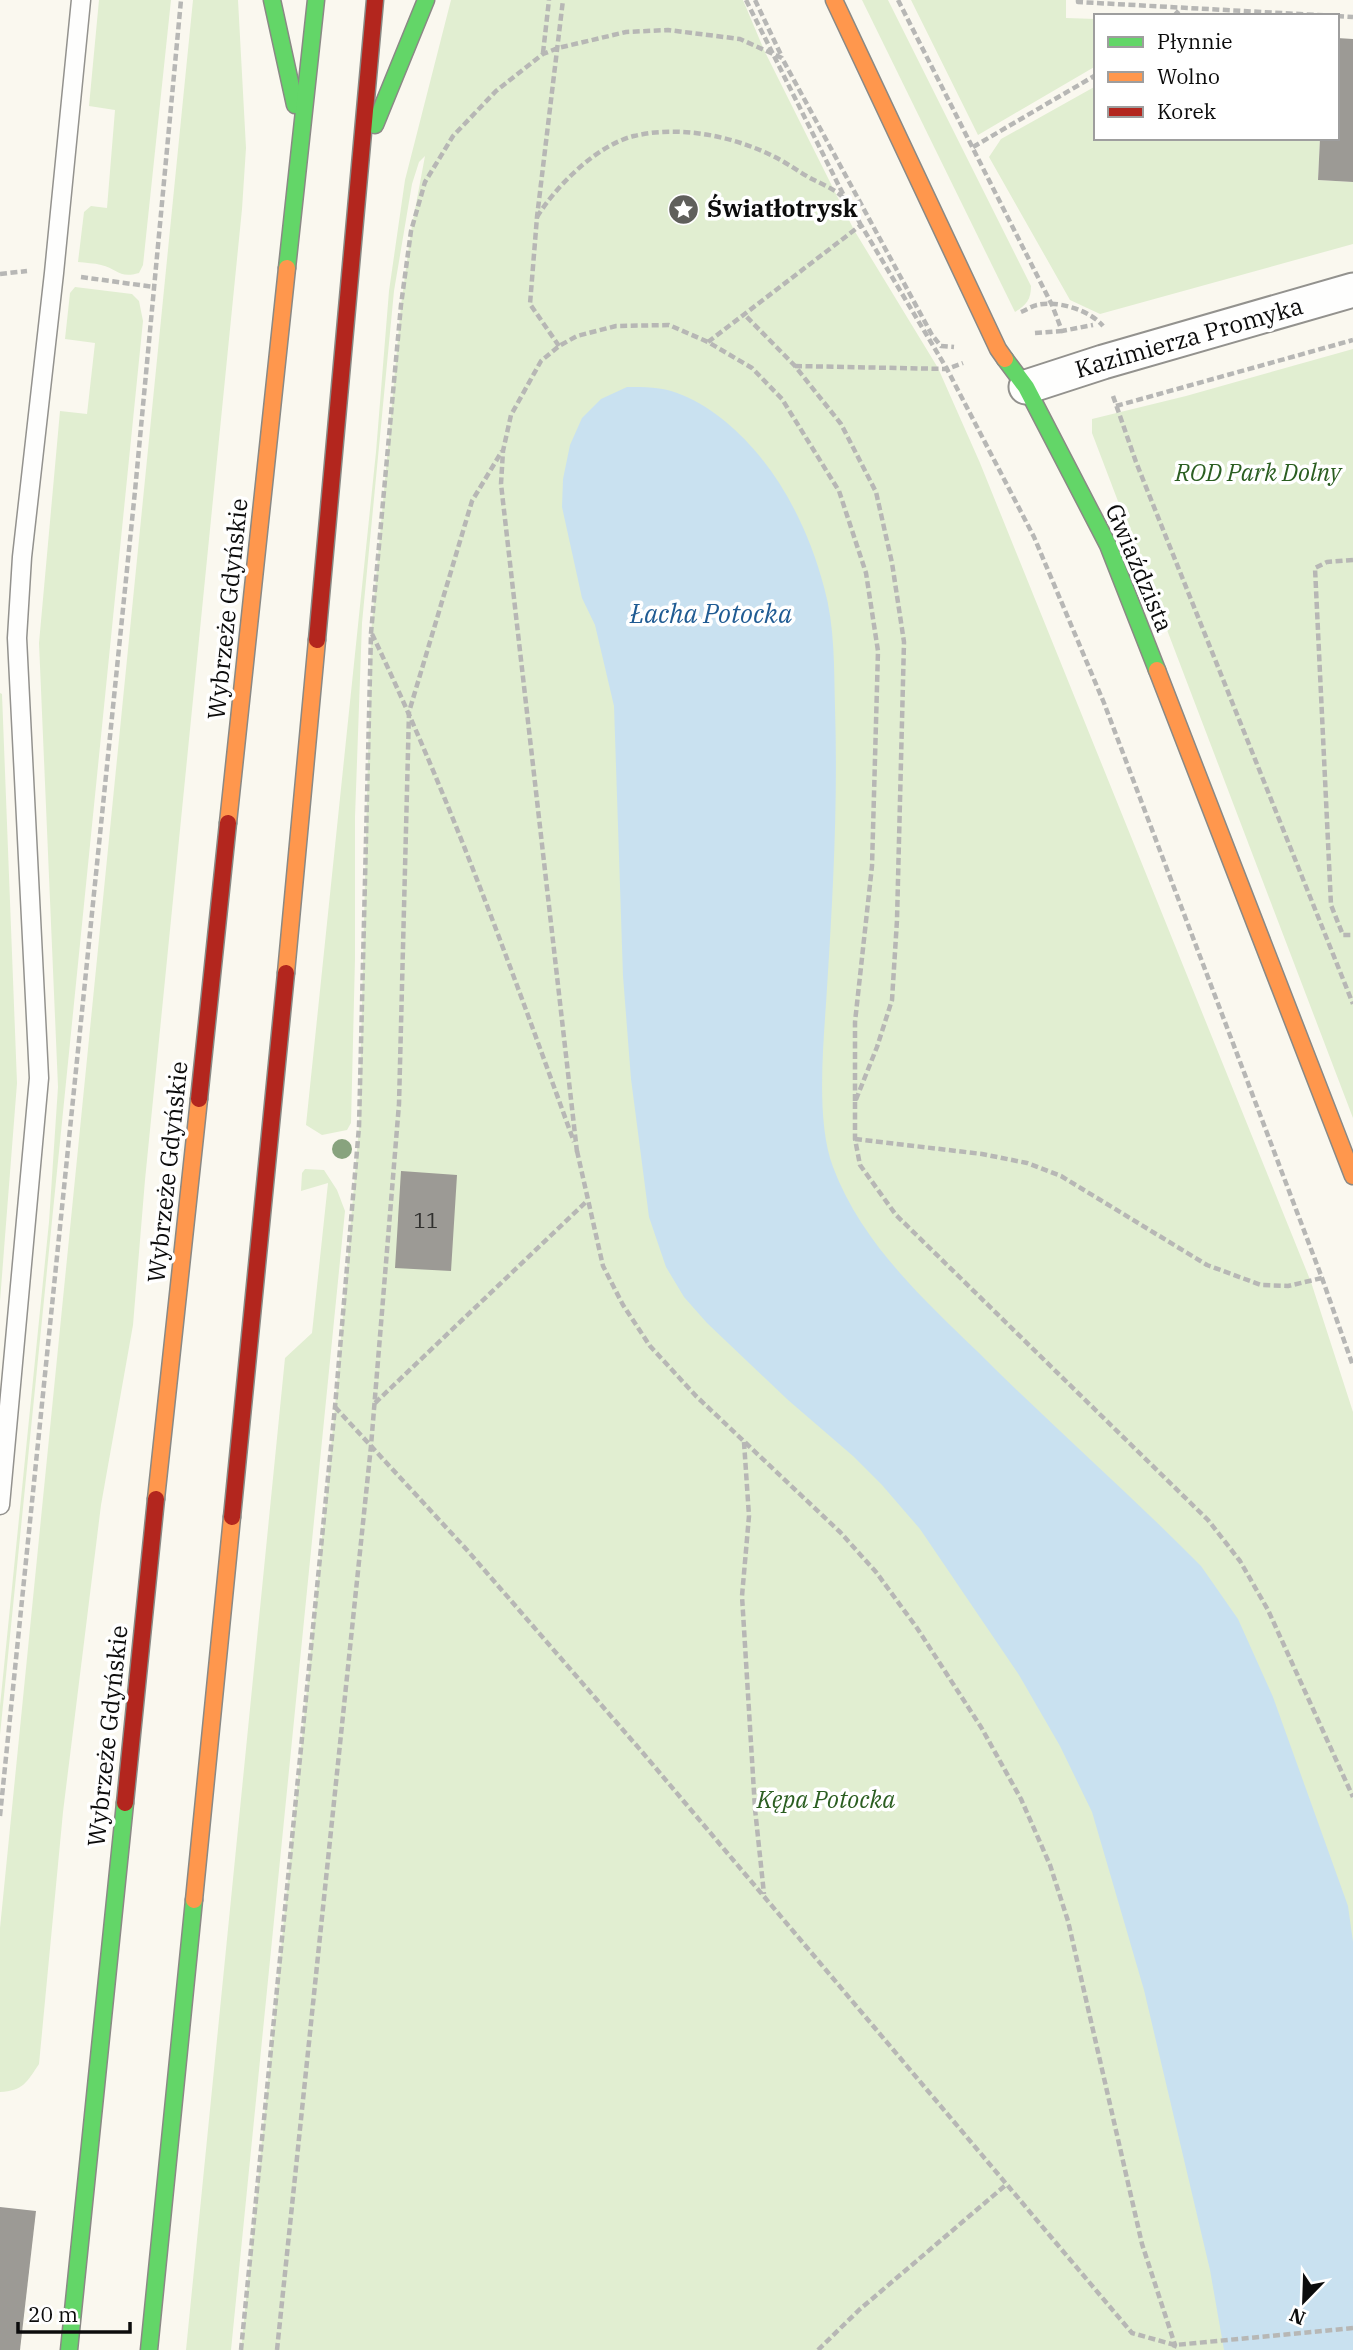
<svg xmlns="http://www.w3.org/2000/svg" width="1353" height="2350" font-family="'IBM Plex Serif',serif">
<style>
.green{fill:#e1eed1}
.water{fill:#c9e1f0}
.building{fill:#9c9a95}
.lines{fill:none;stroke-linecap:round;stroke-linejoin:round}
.lane-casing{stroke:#93928e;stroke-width:21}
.street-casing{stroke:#93928e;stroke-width:37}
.fast-casing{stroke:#8a8985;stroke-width:19}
.slow-casing{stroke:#8a8985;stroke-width:19}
.jam-casing{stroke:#8a8985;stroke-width:19}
.path{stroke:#b7b7b5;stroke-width:4.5;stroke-dasharray:7 3.5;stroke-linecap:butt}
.lane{stroke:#fefefd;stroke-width:18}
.street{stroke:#fefefd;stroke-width:33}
.fast{stroke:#63d668;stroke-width:16}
.slow{stroke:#ff974d;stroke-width:16}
.jam{stroke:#b3261e;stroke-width:16}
.tree{fill:#88a37e}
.labels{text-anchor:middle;stroke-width:7;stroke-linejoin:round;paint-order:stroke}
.number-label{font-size:21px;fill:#30302e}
.poi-label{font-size:24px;font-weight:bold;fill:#0c0c0c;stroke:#fff;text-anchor:start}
.street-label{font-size:24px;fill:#0c0c0c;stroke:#fff}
.park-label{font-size:24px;font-style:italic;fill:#2b5e21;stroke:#fff}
.water-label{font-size:26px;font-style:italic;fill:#1f5b93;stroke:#fff}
</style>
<rect width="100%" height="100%" fill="#faf8ef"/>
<!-- green -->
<g class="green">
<path d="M 99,0 L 171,0 L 143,265 L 139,273 C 119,279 118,269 101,265 C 94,263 86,263 78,262 L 84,212 L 91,206 L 107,208 L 115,110 L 89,106 Z"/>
<path d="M 193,0 L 238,0 L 246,148 L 242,209 L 145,1180 L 133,1325 L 101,1505 L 63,1812 L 39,2064 C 27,2082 23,2091 0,2092 L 0,1928 Z"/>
<polygon points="451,0 743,0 764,50 854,230 938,368 980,463 1311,1282 1353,1412 1353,2350 241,2350 335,1407 359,1127 371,633 401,305 411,231 425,156 419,162 412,184 394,291 362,623 355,817 355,959 351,1123 347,1130 322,1135 306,1125 376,452 389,291 405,180"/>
<path d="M 862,0 L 888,0 L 1031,286 C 1031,300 1026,305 1015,312 Z"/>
<polygon points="911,0 1066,0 1066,18 1096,19 1096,66 978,135"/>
<polygon points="1096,86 1096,138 1320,138 1318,180 1353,182 1353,244 1100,314 1070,300 989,157 1001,139"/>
<polygon points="75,287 132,294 139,301 143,321 0,1735 0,1706 49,1222 58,1087 39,643 60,411 87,414 95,343 65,339 70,293"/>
<polygon points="1353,349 1353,1118 1092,433 1092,419 1186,396"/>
<polygon points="0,693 2,694 17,1083 0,1301"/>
<polygon points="305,1169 324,1170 337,1190 345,1211 231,2350 186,2350 285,1358 312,1333 328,1183 301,1191 302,1173"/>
</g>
<!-- water -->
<path class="water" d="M 627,387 C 644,387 662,387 677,393 C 708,404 736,428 757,453 C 789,491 811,538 824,587 C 835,626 834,668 835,708 C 838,802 833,895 827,988 C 824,1040 815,1119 833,1167 C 861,1242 922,1298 978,1352 C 1051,1425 1129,1493 1201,1566 L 1238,1619 L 1273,1697 L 1348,1906 L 1353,1942 L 1353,2350 L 1224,2350 L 1210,2270 L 1144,1990 L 1092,1812 L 1060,1746 L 1019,1675 L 920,1529 L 882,1485 L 853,1456 L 788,1400 L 707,1323 L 684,1297 L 666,1267 L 649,1217 L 631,1079 L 623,976 L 614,706 L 595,625 L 582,598 L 562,507 L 563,479 L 570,445 L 582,418 L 601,399 Z"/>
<!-- building -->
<g class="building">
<polygon points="1337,38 1353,39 1353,182 1318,180 1320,138 1337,138"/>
<polygon points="401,1171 457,1175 451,1271 395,1268"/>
<polygon points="0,2207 36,2211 20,2350 0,2350"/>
</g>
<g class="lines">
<defs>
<polyline id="lane" points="0,1505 39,1078 17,638 22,557 54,273 81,0"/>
<polyline id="street" points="1026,387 1103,362 1353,290"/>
<g id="fast">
<polyline points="272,0 295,105"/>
<polyline points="375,125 426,0"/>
<polyline points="287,268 316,0"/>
<polyline points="1005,359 1026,387 1108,545 1157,670"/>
<polyline points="69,2350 125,1803"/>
<polyline points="149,2350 194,1900"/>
</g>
<g id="slow">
<polyline points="834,0 998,349 1005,359"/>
<polyline points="1157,670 1353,1176"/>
<polyline points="228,823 287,268"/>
<polyline points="286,973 317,640"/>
<polyline points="156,1499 199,1099"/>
<polyline points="194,1900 232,1517"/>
</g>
<g id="jam">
<polyline points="317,640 375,0"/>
<polyline points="199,1099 228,823"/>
<polyline points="232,1517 286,973"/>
<polyline points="125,1803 156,1499"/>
</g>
</defs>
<!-- lane casing -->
<use href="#lane" class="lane-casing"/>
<!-- street casing -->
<use href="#street" class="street-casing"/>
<!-- fast casing -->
<use href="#fast" class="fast-casing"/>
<!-- slow casing -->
<use href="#slow" class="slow-casing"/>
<!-- jam casing -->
<use href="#jam" class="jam-casing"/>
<!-- path -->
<g class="path">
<polyline points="746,0 845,198"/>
<polyline points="755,0 782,57"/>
<polyline points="898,0 1052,305 1062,331 1093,325"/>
<polyline points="1078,0 1078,2 1336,16"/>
<polyline points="1174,16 1181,8"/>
<polyline points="1337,16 1353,17"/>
<polyline points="543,53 549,0"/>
<polyline points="973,147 1096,75"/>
<path d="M 537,217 C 556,186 597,145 634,136 C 680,125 733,136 775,157 C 787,163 799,172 812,179 C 824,185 839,191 847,202 C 853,209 857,218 861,225"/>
<polyline points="0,274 27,271"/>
<polyline points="81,277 154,287"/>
<path d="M 1021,312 C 1026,310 1032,306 1037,305 C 1057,300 1090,310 1103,326"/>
<polyline points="1035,333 1062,331"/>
<polyline points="708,342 861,225 947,369 1034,537 1104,703 1322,1278 1353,1366"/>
<polyline points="559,346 530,304 537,217 563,0"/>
<polyline points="795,366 947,369 963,363"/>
<polyline points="1113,396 1136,462 1353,1004"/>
<polyline points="1116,406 1353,340"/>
<polyline points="1353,560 1327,562 1315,568 1331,905 1343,935 1353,935"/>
<path d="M 372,634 C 451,799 512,971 574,1142"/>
<polyline points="855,1102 855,1139 860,1165 896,1215 1208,1520 1240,1561 1268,1610 1353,1797"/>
<polyline points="855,1139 982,1154 1027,1163 1061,1176 1207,1265 1261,1285 1288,1286 1322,1278"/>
<polyline points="577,1151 603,1266 623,1305 650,1346 696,1396 840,1532 876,1572 917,1628 981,1727 1021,1799 1050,1865 1068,1921 1142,2244 1175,2345 1173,2350"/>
<polyline points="577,1152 501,484 503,451 511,415 541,361 559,346 577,336 616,326 669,325 708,342 752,368 782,399 839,491 866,573 878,651 872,866 855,1022 855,1102 877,1047 892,1000 897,920 904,642 892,563 876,492 841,424 795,366 744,314"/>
<polyline points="375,1403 587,1201"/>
<polyline points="335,1407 467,1550 643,1753 1132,2333 1175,2345 1353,2328"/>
<polyline points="744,1442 749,1516 742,1596 755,1809 764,1894"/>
<polyline points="0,1816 135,491 181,0"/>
<polyline points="241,2350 335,1407 359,1127 371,633 401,305 411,231 425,182 453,136 496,91 543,54 558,48 626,32 668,30 740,39 782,58 932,335 941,346 954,347"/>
<polyline points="277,2350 371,1446 399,1104 409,712 472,501 502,451"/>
<polyline points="818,2350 859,2310 1007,2184"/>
</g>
<!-- lane -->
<use href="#lane" class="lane"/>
<!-- street -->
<use href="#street" class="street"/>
<!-- fast -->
<use href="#fast" class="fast"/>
<!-- slow -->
<use href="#slow" class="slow"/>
<!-- jam -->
<use href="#jam" class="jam"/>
</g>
<!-- trees -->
<circle class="tree" cx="342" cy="1149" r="10"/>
<!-- icons -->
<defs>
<symbol id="sight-disc" viewBox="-11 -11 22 22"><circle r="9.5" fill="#5f5f5b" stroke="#fff"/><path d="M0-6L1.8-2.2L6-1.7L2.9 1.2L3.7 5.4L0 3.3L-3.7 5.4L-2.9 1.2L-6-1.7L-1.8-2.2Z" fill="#fff"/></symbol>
</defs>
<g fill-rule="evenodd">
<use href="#sight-disc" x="666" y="192" width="35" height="35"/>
</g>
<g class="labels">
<!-- number labels -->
<g class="number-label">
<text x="426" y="1228">11</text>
</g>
<!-- poi labels -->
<g class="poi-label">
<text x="707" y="217">Światłotrysk</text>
</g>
<!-- street labels -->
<g class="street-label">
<text transform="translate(1189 338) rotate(-16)" y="8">Kazimierza Promyka</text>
<text transform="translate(1139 568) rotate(67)" y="8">Gwiaździsta</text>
<text transform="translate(228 609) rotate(-84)" y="8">Wybrzeże Gdyńskie</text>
<text transform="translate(168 1172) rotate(-84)" y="8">Wybrzeże Gdyńskie</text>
<text transform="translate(108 1736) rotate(-84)" y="8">Wybrzeże Gdyńskie</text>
</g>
<!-- park labels -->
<g class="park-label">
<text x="1258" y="481">ROD Park Dolny</text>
<text x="826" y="1808">Kępa Potocka</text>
</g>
<!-- water labels -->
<g class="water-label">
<text x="711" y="623">Łacha Potocka</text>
</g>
</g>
<!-- legend -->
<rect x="1094" y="14" width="245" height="126" fill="#ffffff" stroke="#9e9e9e" stroke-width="2"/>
<rect x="1108" y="37" width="35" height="10" fill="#63d668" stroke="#9e9e9e" stroke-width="2"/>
<text x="1157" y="49" font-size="21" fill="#0c0c0c">Płynnie</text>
<rect x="1108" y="72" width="35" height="10" fill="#ff974d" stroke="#9e9e9e" stroke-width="2"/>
<text x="1157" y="84" font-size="21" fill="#0c0c0c">Wolno</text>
<rect x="1108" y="107" width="35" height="10" fill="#b3261e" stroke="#9e9e9e" stroke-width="2"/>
<text x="1157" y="119" font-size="21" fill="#0c0c0c">Korek</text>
<!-- north arrow -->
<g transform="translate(1304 2301) rotate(203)" stroke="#ffffff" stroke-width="5" paint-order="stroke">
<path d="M0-5L12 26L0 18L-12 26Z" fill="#0c0c0c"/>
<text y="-10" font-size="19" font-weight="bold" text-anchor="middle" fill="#0c0c0c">N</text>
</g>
<!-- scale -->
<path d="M18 2322v10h112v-10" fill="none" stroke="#0c0c0c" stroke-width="3.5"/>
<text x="28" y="2322" font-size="21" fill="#0c0c0c" stroke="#ffffff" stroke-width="5" paint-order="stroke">20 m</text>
</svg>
